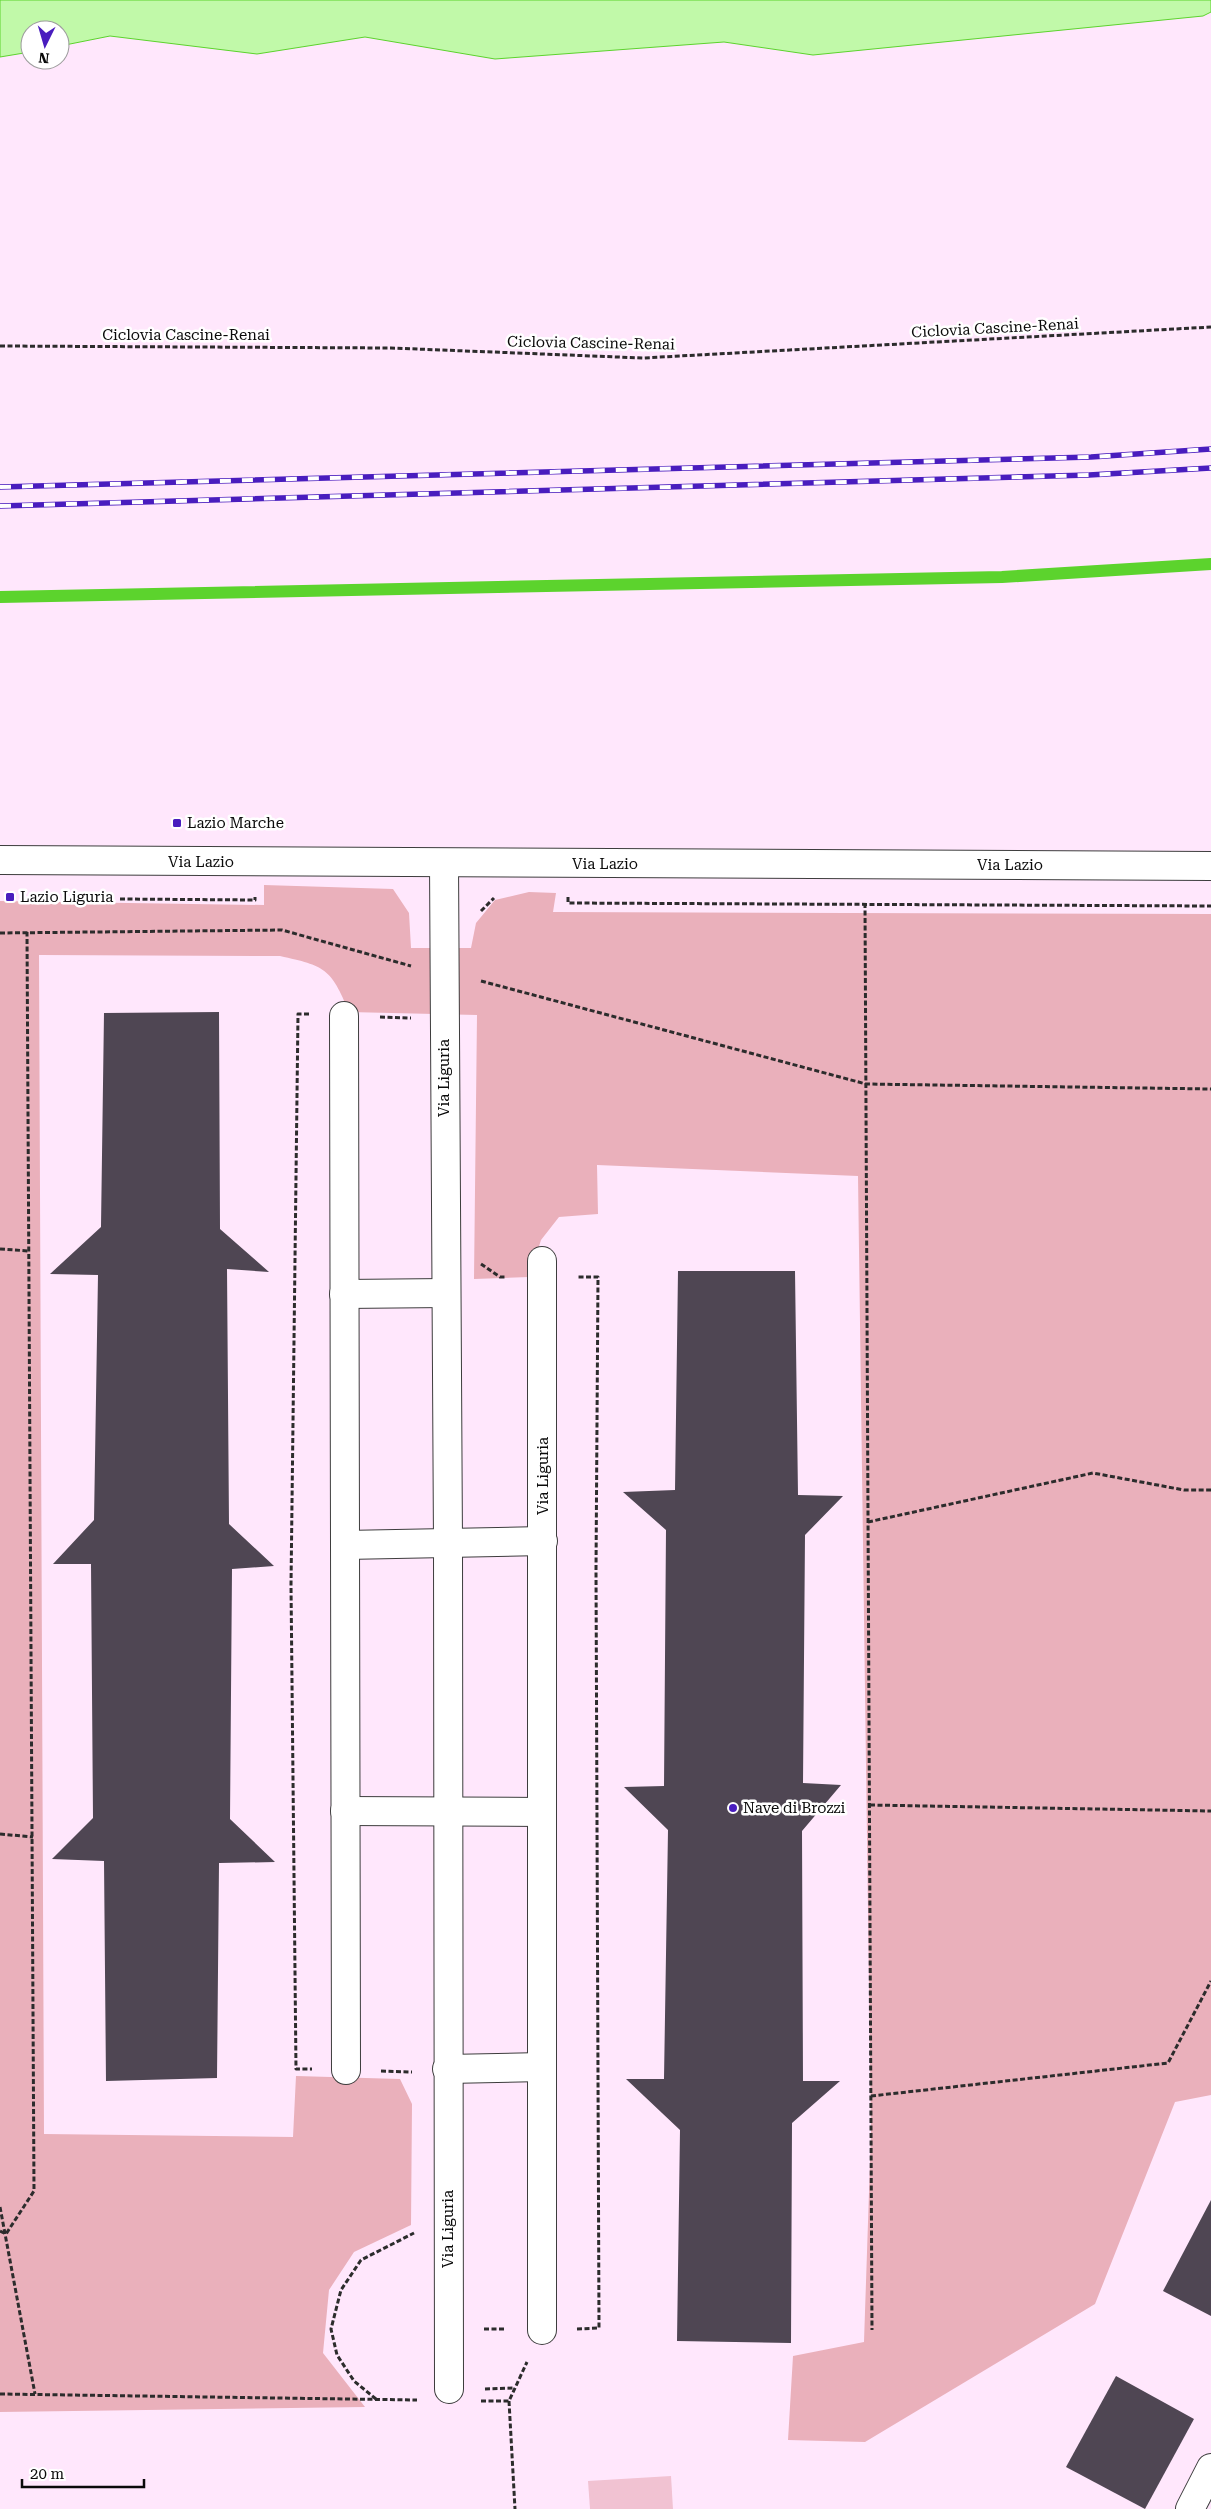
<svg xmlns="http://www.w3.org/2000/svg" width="1211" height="2509" font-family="'Roboto Serif',serif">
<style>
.green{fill:#eab0bb}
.pitch{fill:#f1c2d2}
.water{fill:#c1f9a9;stroke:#5cd32d}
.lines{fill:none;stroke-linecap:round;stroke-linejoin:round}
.stream{stroke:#5cd32d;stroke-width:12}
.building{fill:#4f4653}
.minor-casing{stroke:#3d3d3d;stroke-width:30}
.path{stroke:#2c2c2c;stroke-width:3;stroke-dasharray:5 2.5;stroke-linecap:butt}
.minor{stroke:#fff;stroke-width:28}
.rail-casing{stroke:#491dbe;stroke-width:5.5}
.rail{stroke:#fff;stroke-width:4;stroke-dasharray:11;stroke-linecap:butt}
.poi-dot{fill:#491dbe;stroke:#fff;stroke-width:2}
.labels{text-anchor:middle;stroke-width:5;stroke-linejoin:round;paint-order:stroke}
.street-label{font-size:15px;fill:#0a0a0a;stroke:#fff}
.poi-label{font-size:15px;fill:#0a0a0a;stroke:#fff;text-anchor:start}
</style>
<rect width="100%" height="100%" fill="#ffe7fc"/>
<!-- green -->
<path class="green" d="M 264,885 L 393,889 L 409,913 L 411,948 L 471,948 L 476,923 L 495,900 L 529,892 L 556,893 L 553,912 L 1211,914 L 1211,2095 L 1175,2102 L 1095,2304 L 865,2442 L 788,2440 L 793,2356 L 864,2342 L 871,2132 L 858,1176 L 597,1165 L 598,1214 L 559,1217 L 541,1240 L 529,1277 L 474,1279 L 477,1015 L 349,1012 C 331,968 325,966 280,956 L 39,955 L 44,2134 L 293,2137 L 296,2076 L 400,2079 L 412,2104 L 411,2225 L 354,2252 L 329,2290 L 323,2353 L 365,2407 L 0,2412 L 0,901 L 264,905 Z"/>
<!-- pitch -->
<polygon class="pitch" points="671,2476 673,2509 590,2509 588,2481"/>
<!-- water -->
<polygon class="water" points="0,0 1211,0 1211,12 1203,16 813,55 724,42 495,59 365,37 257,54 110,36 60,46 60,30 30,30 30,52 0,57"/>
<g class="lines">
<!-- stream -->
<polyline class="stream" points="0,597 1002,577 1211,564"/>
</g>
<!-- building -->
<g class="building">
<polygon points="219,1012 220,1229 269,1272 227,1269 229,1524 274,1566 232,1569 230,1819 275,1862 219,1863 217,2078 106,2081 104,1861 52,1859 93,1818 91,1564 53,1564 94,1520 98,1275 50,1274 101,1227 104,1013"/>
<polygon points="678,1271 795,1271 798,1495 843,1496 805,1535 803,1783 841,1785 802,1831 803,2081 840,2081 792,2123 791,2343 677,2341 680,2130 626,2079 664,2079 668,1830 624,1787 664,1786 666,1530 623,1492 675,1490"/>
<polygon points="1211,2200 1211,2316 1163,2291"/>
<polygon points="1116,2376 1194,2419 1145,2509 1066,2467"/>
</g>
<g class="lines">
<defs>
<g id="minor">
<polyline points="0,860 1211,866"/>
<polyline points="444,863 448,1543 449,2389"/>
<polyline points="344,1016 346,2070"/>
<polyline points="344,1294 446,1293"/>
<polyline points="345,1545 543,1541"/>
<polyline points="345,1811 542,1812"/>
<polyline points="447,2069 542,2067"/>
<polyline points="542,2330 542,1261"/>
<polyline points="1190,2509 1211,2468"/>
</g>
</defs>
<!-- minor casing -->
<use href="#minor" class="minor-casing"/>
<!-- path -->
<g class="path">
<polyline points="0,346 391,348 643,358 1211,327"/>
<polyline points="568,897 568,903 1211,906"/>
<polyline points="120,899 255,900 255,897"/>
<polyline points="865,903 872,2330"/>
<polyline points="481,911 494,898"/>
<polyline points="0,933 282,930 411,966"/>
<polyline points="481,981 866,1084 1211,1089"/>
<polyline points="309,1014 298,1014 291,1585 296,2069 312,2069"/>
<polyline points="380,1017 411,1018"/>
<polyline points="0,1249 29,1251"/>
<polyline points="481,1264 500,1277 506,1277"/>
<polyline points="868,1522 1093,1473 1184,1490 1211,1490"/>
<polyline points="870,1805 1211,1811"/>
<polyline points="0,1834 33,1837"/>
<polyline points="381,2071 412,2072"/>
<polyline points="871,2096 1168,2063 1211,1981"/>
<polyline points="0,2207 35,2394"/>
<polyline points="0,2231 6,2234 34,2191 27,932"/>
<polyline points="484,2329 506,2329"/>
<polyline points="577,2329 599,2328 596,1570 598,1277 577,1277"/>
<polyline points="485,2389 513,2388"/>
<polyline points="0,2394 417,2400"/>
<polyline points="376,2399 354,2381 337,2355 331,2329 341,2290 361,2260 414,2233"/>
<polyline points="481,2401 509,2401 527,2362"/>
<polyline points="509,2401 515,2509"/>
</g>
<!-- minor -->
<use href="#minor" class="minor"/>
<defs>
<g id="rail">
<polyline points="0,487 1091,457 1211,449"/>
<polyline points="0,506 1089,475 1211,468"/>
</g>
</defs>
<!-- rail casing -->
<use href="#rail" class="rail-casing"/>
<!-- rail -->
<use href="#rail" class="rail"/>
</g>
<!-- markers -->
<g class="poi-dot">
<rect x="172" y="818" width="10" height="10" rx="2.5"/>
<rect x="5" y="892" width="10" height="10" rx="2.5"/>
<circle cx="733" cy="1808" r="5"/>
</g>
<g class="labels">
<!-- street labels -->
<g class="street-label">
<text transform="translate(995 328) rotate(-3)" y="5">Ciclovia Cascine-Renai</text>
<text x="186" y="340">Ciclovia Cascine-Renai</text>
<text transform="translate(591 343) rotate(1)" y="5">Ciclovia Cascine-Renai</text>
<text x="201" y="867">Via Lazio</text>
<text x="605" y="869">Via Lazio</text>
<text x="1010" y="870">Via Lazio</text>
<text transform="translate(444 1078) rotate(-90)" y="5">Via Liguria</text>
<text transform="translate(543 1476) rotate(-90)" y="5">Via Liguria</text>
<text transform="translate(448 2229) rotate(-90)" y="5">Via Liguria</text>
</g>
<!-- poi labels -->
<g class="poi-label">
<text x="187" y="828">Lazio Marche</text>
<text x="20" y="902">Lazio Liguria</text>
<text x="743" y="1813">Nave di Brozzi</text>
</g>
</g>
<!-- north arrow -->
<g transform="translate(45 45) rotate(185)"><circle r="24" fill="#ffffff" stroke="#9d9d9d"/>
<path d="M0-4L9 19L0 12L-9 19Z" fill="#491dbe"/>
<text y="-8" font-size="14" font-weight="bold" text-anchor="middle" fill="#0a0a0a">N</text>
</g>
<!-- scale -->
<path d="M22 2479v8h122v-8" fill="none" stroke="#0a0a0a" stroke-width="2.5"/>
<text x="30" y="2479" font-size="15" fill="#0a0a0a" stroke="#ffffff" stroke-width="4" paint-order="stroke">20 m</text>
</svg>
